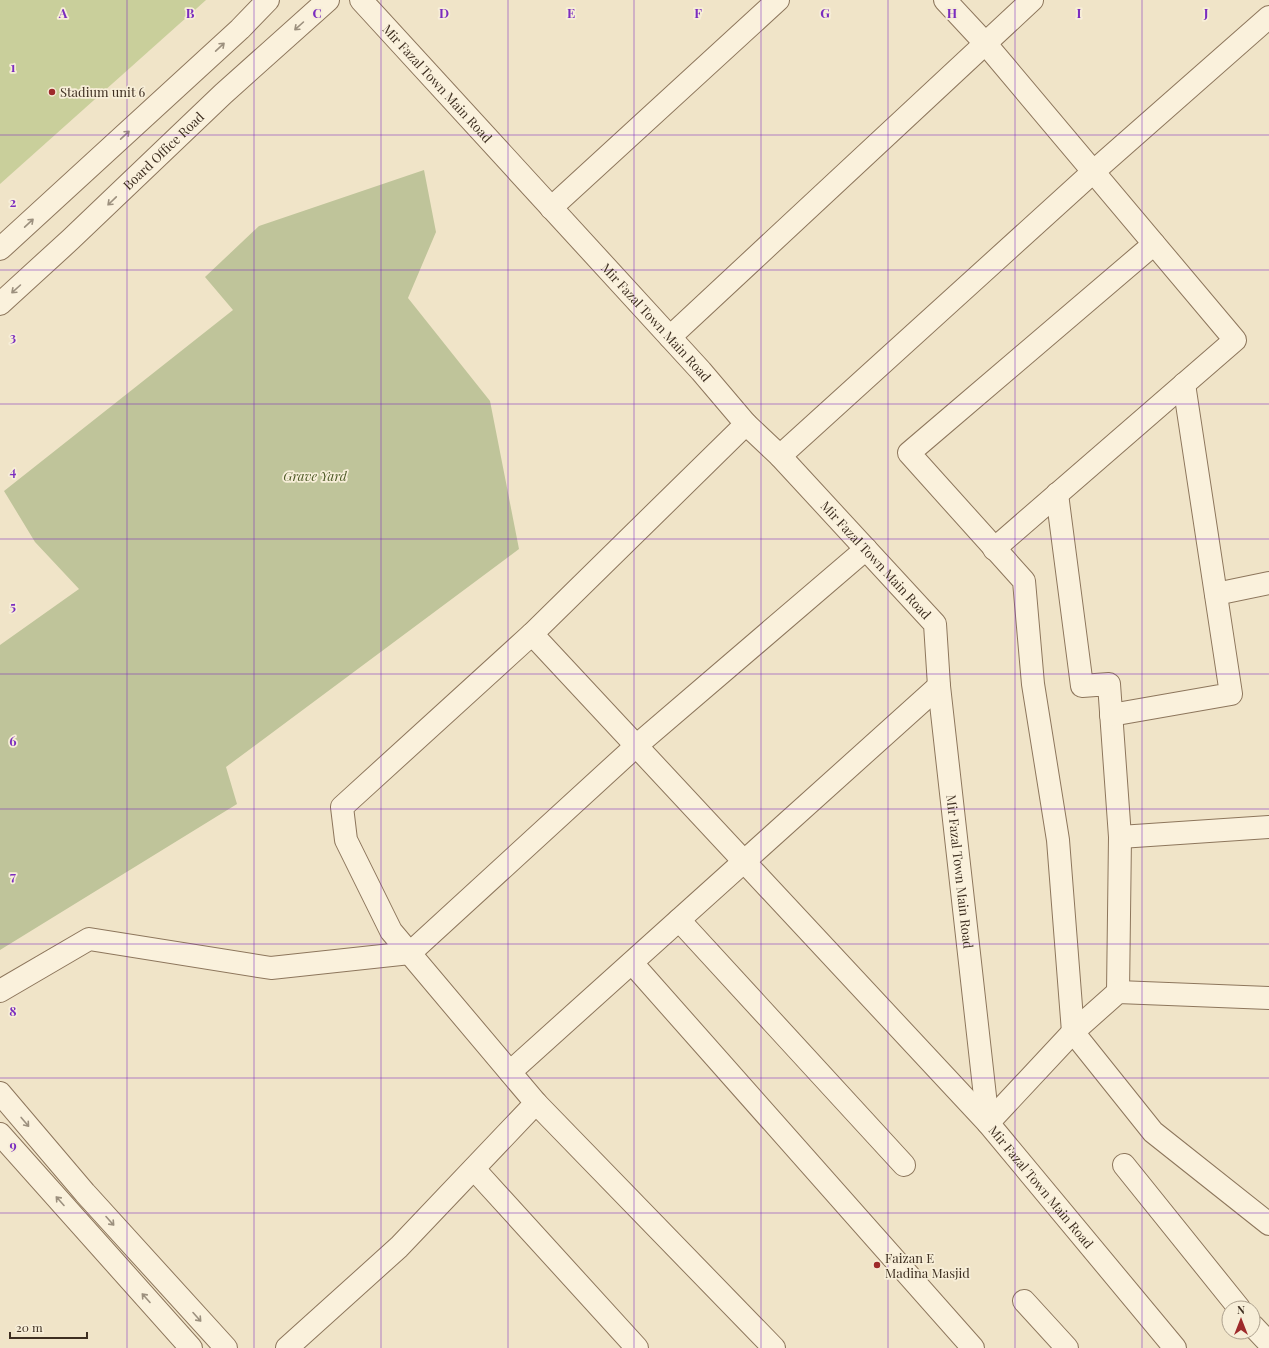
<svg xmlns="http://www.w3.org/2000/svg" width="1269" height="1348" font-family="'Playfair Display',serif">
<style>
.green{fill:#c9cf9b}
.cemetery{fill:#bfc49a}
.lines{fill:none;stroke-linecap:round;stroke-linejoin:round}
.minor-casing{stroke:#8d765c;stroke-width:24}
.tertiary-casing{stroke:#8d765c;stroke-width:24}
.minor{stroke:#faf1dc;stroke-width:22}
.tertiary{stroke:#faf1dc;stroke-width:22}
.oneway{stroke:#9c907e}
.grid{fill:none;stroke:#7b2cbf;stroke-width:1;stroke-opacity:0.55}
.poi-dot{fill:#9e2a2b;stroke:#f7eed8;stroke-width:1.5}
.labels{text-anchor:middle;stroke-width:3.5;stroke-linejoin:round;paint-order:stroke}
.street-label{font-size:13px;fill:#3d2e20;stroke:#f7eed8}
.poi-label{font-size:13px;fill:#3d2e20;stroke:#f7eed8;text-anchor:start}
.park-label{font-size:13px;font-style:italic;fill:#4d5a26;stroke:#f7eed8}
.grid-label{font-size:13px;text-anchor:middle;font-weight:bold;fill:#7b2cbf;stroke:#f7eed8;stroke-width:3.5;stroke-linejoin:round;paint-order:stroke}
</style>
<rect width="100%" height="100%" fill="#f0e4c8"/>
<!-- green -->
<polygon class="green" points="0,0 206,0 0,184"/>
<!-- cemetery -->
<polygon class="cemetery" points="424,170 436,232 408,298 490,401 519,549 226,767 237,804 0,950 0,645 79,589 35,542 4,491 233,310 205,277 259,226"/>
<g class="lines">
<defs>
<g id="minor">
<path id="s1" d="M 361,0 L 701,371 L 746,424 L 780,456 L 935,624 L 939,686 L 988,1123 L 1175,1348"/>
<polyline points="945,0 985,43 1235,340 994,549"/>
<polyline points="551,208 778,0"/>
<polyline points="1154,244 909,453 1024,581 1033,684 1058,840 1073,1032 1153,1132 1269,1224"/>
<polyline points="670,337 1032,0"/>
<polyline points="780,456 1093,172 1269,17"/>
<polyline points="1057,494 1082,686 1109,684 1120,837 1118,992"/>
<polyline points="1216,594 1269,583"/>
<polyline points="532,634 746,424"/>
<polyline points="1111,715 1231,694 1184,384"/>
<polyline points="1120,837 1269,827"/>
<polyline points="679,920 904,1165"/>
<polyline points="632,963 973,1348"/>
<polyline points="0,991 89,939 271,968 410,953 636,746 866,549"/>
<polyline points="510,1072 939,686"/>
<polyline points="1124,1165 1239,1308"/>
<polyline points="474,1169 637,1348"/>
<polyline points="1024,1301 1067,1348"/>
<polyline points="1253,1326 1269,1343"/>
<polyline points="287,1348 399,1247 536,1103"/>
<polyline points="774,1348 536,1103 391,931 346,840 342,807 532,634 988,1123 1073,1032 1118,992 1269,998"/>
</g>
<g id="tertiary">
<polyline points="0,249 240,29 268,0"/>
<path id="s2" d="M 0,304 L 71,239 L 223,94 L 328,0"/>
<polyline points="0,1093 85,1193 226,1348"/>
<polyline points="0,1134 191,1348"/>
</g>
</defs>
<!-- minor casing -->
<use href="#minor" class="minor-casing"/>
<!-- tertiary casing -->
<use href="#tertiary" class="tertiary-casing"/>
<!-- minor -->
<use href="#minor" class="minor"/>
<!-- tertiary -->
<use href="#tertiary" class="tertiary"/>
</g>
<!-- one-way arrows -->
<defs><path id="oneway-shaft" d="M-6 0H5M1.5-3L5.5 0L1.5 3" fill="none" stroke-width="1.6" stroke-linecap="round" stroke-linejoin="round"/></defs>
<g class="oneway">
<use href="#oneway-shaft" transform="translate(299 26) rotate(138)"/>
<use href="#oneway-shaft" transform="translate(220 47) rotate(-43)"/>
<use href="#oneway-shaft" transform="translate(125 135) rotate(-43)"/>
<use href="#oneway-shaft" transform="translate(112 201) rotate(136)"/>
<use href="#oneway-shaft" transform="translate(29 223) rotate(-43)"/>
<use href="#oneway-shaft" transform="translate(16 289) rotate(138)"/>
<use href="#oneway-shaft" transform="translate(25 1122) rotate(50)"/>
<use href="#oneway-shaft" transform="translate(60 1201) rotate(-132)"/>
<use href="#oneway-shaft" transform="translate(110 1221) rotate(48)"/>
<use href="#oneway-shaft" transform="translate(146 1298) rotate(-132)"/>
<use href="#oneway-shaft" transform="translate(197 1317) rotate(48)"/>
</g>
<!-- grid -->
<path class="grid" d="M 127,0 L 127,1348M 254,0 L 254,1348M 381,0 L 381,1348M 508,0 L 508,1348M 634,0 L 634,1348M 761,0 L 761,1348M 888,0 L 888,1348M 1015,0 L 1015,1348M 1142,0 L 1142,1348M 0,135 L 1269,135M 0,270 L 1269,270M 0,404 L 1269,404M 0,539 L 1269,539M 0,674 L 1269,674M 0,809 L 1269,809M 0,944 L 1269,944M 0,1078 L 1269,1078M 0,1213 L 1269,1213"/>
<!-- markers -->
<g class="poi-dot">
<circle cx="52" cy="92" r="4"/>
<circle cx="877" cy="1265" r="4"/>
</g>
<g class="labels">
<!-- street labels -->
<g class="street-label">
<text dy="5" stroke="none"><textPath href="#s1" startOffset="113">Mir Fazal Town Main Road</textPath></text>
<text dy="5" stroke="none"><textPath href="#s2" startOffset="224">Board Office Road</textPath></text>
<text dy="5" stroke="none"><textPath href="#s1" startOffset="437">Mir Fazal Town Main Road</textPath></text>
<text dy="5" stroke="none"><textPath href="#s1" startOffset="761">Mir Fazal Town Main Road</textPath></text>
<text dy="5" stroke="none"><textPath href="#s1" startOffset="1097">Mir Fazal Town Main Road</textPath></text>
<text dy="5" stroke="none"><textPath href="#s1" startOffset="1433">Mir Fazal Town Main Road</textPath></text>
</g>
<!-- poi labels -->
<g class="poi-label">
<text x="60" y="97">Stadium unit 6</text>
<text x="885" y="1263">Faizan E<tspan x="885" dy="15">Madina Masjid</tspan></text>
</g>
<!-- park labels -->
<g class="park-label">
<text x="315" y="481">Grave Yard</text>
</g>
</g>
<g class="grid-label">
<text x="63" y="18">A</text>
<text x="190" y="18">B</text>
<text x="317" y="18">C</text>
<text x="444" y="18">D</text>
<text x="571" y="18">E</text>
<text x="698" y="18">F</text>
<text x="825" y="18">G</text>
<text x="952" y="18">H</text>
<text x="1079" y="18">I</text>
<text x="1206" y="18">J</text>
<text x="13" y="72">1</text>
<text x="13" y="207">2</text>
<text x="13" y="342">3</text>
<text x="13" y="476">4</text>
<text x="13" y="611">5</text>
<text x="13" y="746">6</text>
<text x="13" y="881">7</text>
<text x="13" y="1016">8</text>
<text x="13" y="1150">9</text>
</g>
<!-- north arrow -->
<g transform="translate(1241 1320)"><circle r="19" fill="#f7eed8" stroke="#ada18e"/>
<path d="M0-3L7 15L0 10L-7 15Z" fill="#9e2a2b"/>
<text y="-6" font-size="11" font-weight="bold" text-anchor="middle" fill="#3d2e20">N</text>
</g>
<!-- scale -->
<path d="M10 1332v6h77v-6" fill="none" stroke="#3d2e20" stroke-width="2"/>
<text x="16" y="1332" font-size="12" fill="#3d2e20" stroke="#f7eed8" stroke-width="3" paint-order="stroke">20 m</text>
</svg>
